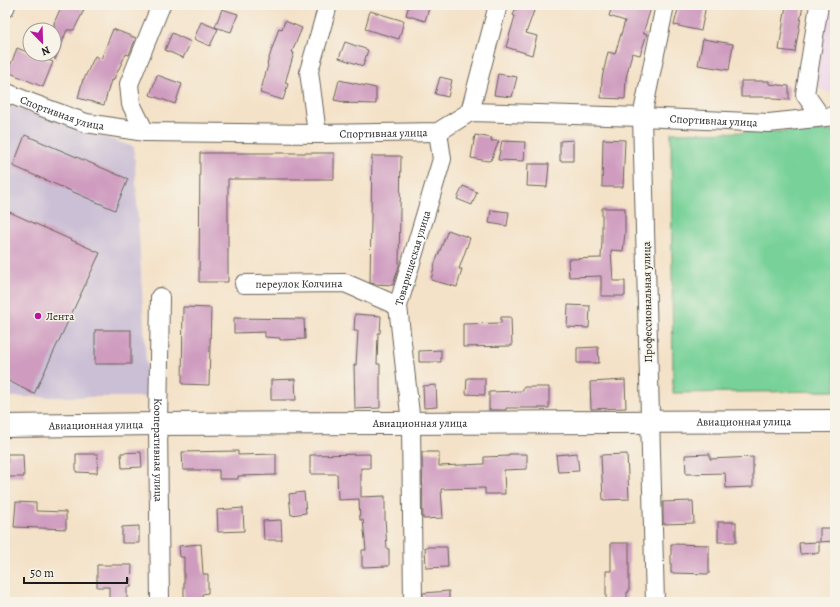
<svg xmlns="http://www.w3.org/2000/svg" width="840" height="607" font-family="Alegreya,serif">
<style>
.built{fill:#ecd1ea}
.industrial{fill:#cbbfd5}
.green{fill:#77d198;stroke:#4a765a}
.building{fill:#cf9cc0}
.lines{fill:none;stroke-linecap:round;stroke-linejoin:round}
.minor-casing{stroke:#686158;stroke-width:20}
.major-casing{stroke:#686158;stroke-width:24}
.minor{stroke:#fff;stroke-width:18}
.major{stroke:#fff;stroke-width:22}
.poi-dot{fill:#b5179e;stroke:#f7f3e8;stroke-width:1.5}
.labels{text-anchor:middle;stroke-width:3;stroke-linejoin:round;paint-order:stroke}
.street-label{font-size:11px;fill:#1c1c1c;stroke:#f7f3e8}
.poi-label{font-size:11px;fill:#1c1c1c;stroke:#f7f3e8;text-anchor:start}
</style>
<rect width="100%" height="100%" fill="#f7f3e8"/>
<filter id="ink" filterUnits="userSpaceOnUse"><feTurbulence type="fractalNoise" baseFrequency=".025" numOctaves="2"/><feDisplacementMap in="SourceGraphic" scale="8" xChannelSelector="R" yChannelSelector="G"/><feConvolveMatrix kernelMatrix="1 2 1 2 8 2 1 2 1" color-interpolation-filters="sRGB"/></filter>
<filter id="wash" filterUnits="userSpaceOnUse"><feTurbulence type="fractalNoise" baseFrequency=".012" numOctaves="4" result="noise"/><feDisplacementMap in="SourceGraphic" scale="16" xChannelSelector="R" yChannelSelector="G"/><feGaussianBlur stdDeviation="0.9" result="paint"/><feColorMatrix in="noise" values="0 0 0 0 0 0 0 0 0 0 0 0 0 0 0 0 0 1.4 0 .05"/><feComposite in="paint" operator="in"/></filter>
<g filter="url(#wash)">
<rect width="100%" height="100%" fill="#f4e2c8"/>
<!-- built -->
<polygon class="built" points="831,5 835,5 835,92 825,92 814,82"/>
<!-- industrial -->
<polygon class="industrial" points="5,104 134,147 148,397 5,397"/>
<!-- green -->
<polygon class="green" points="835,131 835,391 673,393 671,133"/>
<g id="blocks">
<!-- building -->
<g class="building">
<polygon points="62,5 73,5 84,10 74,30 67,30 55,60 54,23"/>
<polygon points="409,5 430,5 425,21 406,15"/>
<polygon points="517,5 536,5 526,33 537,36 532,55 506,47 515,16 513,15"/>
<polygon points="624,5 652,5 643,33 647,34 640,55 632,53 626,78 625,99 601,98 602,78 608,52 615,54 625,21 609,16 612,6 622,9"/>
<polygon points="679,5 706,5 701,31 674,25"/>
<polygon points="786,5 803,5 795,52 779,50"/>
<polygon points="222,9 238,14 231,32 215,27"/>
<polygon points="370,11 404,21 399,39 365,29"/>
<polygon points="285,21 302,28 292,52 294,53 285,83 288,84 283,100 260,93 268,65 267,64 279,28 282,29"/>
<polygon points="201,22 218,29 210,46 194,39"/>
<polygon points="113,29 136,38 129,55 126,54 113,81 111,80 104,105 78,98 83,79 84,79 95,56 101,59"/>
<polygon points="172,33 191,42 183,58 165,50"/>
<polygon points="703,39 733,44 729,70 698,65"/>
<polygon points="345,42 368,50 363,66 339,58"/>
<polygon points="17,48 53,62 43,87 8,72"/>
<polygon points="498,74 517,77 512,97 494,95"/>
<polygon points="157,75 182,84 175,104 150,95"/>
<polygon points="440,77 452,80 448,97 435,94"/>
<polygon points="339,80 376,88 376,104 343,103 349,103 334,100"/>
<polygon points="741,81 769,81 769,84 789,86 789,100 772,99 772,97 741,97"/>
<polygon points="25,135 128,179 115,210 13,166"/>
<polygon points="475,135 492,138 491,141 499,141 491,160 488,161 471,158"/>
<polygon points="603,139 625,140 623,187 602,187"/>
<polygon points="573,140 573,161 560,161 560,141"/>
<polygon points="502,141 525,142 524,161 498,160"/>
<polygon points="200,153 334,153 334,179 228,179 228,282 199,282"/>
<polygon points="372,156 401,156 399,266 393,285 375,284 370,283"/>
<polygon points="528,164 549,164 547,187 527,186"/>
<polygon points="463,186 477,192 472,205 457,199"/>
<polygon points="602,208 625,208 625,233 623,251 611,250 613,281 625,281 625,296 601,296 601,276 569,277 568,259 601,258 602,241"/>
<polygon points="5,210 100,253 34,394 5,379"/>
<polygon points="491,210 509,212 507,226 489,223"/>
<polygon points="448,230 470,238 459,269 462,269 457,287 431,280 435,263"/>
<polygon points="568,305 590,306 589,328 567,327"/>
<polygon points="183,307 211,308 209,385 182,384"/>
<polygon points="355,314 381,316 380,333 378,333 377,364 380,364 380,408 355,409 354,365 356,365 358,331 354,331"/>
<polygon points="501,317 511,317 512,346 463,347 463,324 501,323"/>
<polygon points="234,318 304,319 305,339 280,340 280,338 265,337 265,332 234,333"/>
<rect x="95" y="330" width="36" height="34"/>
<polygon points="598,347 599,363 577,363 577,348"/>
<polygon points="441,350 441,362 419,362 419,351"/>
<polygon points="467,378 485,378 485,395 466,394"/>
<polygon points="295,379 296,400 271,400 271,380"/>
<polygon points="625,380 626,408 591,409 590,382"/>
<polygon points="436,385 437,407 424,408 423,386"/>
<polygon points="523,387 549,387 549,408 506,408 506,410 489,410 489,392 523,391"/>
<polygon points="238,451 238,455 276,454 276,475 238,476 238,479 219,479 219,470 183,470 182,452"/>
<polygon points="141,452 142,467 122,468 121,453"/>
<polygon points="422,452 439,452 439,466 484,464 484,457 509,456 509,454 527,454 527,469 504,470 505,494 485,494 485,488 441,489 443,518 423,519"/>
<polygon points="577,453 579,471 558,472 556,455"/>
<polygon points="7,454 23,454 24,477 8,477"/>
<polygon points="76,454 98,454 97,473 76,472"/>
<polygon points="370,454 370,468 361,468 361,497 385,496 385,518 387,549 389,549 389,566 362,567 362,550 366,550 363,520 360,520 359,499 338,500 337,474 310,474 310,455"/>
<polygon points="627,454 629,499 603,500 601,455"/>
<polygon points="710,454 710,459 753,457 753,487 726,488 725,473 686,474 685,455"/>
<polygon points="304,492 306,513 291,515 289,494"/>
<polygon points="693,501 694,523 663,524 663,502"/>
<polygon points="16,502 36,503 36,511 66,512 66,529 14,527"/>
<polygon points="243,508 244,531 218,532 217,510"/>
<polygon points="281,520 282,540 264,540 263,521"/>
<rect x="718" y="522" width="18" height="20"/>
<polygon points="139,526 139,543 122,543 122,527"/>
<polygon points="820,528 835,528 835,541 820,542"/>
<polygon points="819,542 819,553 800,554 799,543"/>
<polygon points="611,543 629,543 629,592 627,592 627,602 606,602 606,571 611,571"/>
<polygon points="201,544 203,574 208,574 208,593 202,594 203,602 184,602 184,557 180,557 179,546"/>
<polygon points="671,544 709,545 709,574 671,573"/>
<polygon points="425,547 447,547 448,567 426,568"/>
<polygon points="97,565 132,565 131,587 127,587 127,602 109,602 109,587 97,587"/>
<polygon points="449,591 449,602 423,602 423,593"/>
</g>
</g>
</g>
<g filter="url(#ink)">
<use href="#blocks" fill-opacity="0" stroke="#686158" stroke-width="1"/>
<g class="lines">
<defs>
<g id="minor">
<polyline points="819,5 805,94 821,117"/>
<polyline points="5,8 6,5"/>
<path id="s1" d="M 5,92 L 34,104 L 86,123 L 145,132 L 317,134 L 438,132 L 470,112 L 642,117 L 769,123 L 835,116"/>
<polyline points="470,112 498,5"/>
<polyline points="145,132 131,104 129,84 161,5"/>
<polyline points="317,134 309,71 328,5"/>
<path id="s2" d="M 244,284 L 345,283 L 398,306"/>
<path id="s3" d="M 160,297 L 158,424 L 160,602"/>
<path id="s4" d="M 413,602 L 411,423 L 398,306 L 442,159 L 438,132"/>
<polyline points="655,602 642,117 665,5"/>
</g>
<g id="major">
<path id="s5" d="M 5,426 L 158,424 L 835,421"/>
</g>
</defs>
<!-- minor casing -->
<use href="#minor" class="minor-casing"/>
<!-- major casing -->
<use href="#major" class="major-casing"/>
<!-- minor -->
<use href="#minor" class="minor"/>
<!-- major -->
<use href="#major" class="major"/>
</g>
</g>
<!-- markers -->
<circle class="poi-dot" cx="38" cy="316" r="4"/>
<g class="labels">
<!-- street labels -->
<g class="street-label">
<text dy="4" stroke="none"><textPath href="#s1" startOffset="61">Спортивная улица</textPath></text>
<text dy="4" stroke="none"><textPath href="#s1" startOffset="721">Спортивная улица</textPath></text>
<text dy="4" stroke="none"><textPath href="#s1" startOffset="385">Спортивная улица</textPath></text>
<text dy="4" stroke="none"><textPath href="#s4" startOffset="347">Товарищеская улица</textPath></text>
<text dy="4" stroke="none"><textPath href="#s2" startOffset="55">переулок Колчина</textPath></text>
<text transform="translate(647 302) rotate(-91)" y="4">Профессиональная улица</text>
<text dy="4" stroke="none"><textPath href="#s5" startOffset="739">Авиационная улица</textPath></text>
<text dy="4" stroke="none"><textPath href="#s5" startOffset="415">Авиационная улица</textPath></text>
<text dy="4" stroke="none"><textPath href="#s5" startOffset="91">Авиационная улица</textPath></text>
<text dy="4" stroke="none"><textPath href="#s3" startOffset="153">Кооперативная улица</textPath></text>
</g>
<!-- poi labels -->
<g class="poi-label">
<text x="46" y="320">Лента</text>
</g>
</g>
<!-- margin -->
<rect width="840" height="607" fill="none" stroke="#f7f3e8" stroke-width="20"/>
<!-- north arrow -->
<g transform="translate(42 42) rotate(157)"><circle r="19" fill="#f7f3e8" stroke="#9f9d96"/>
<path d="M0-3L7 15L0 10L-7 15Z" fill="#b5179e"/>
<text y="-6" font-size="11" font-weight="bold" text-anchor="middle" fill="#1c1c1c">N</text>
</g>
<!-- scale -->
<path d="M24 577v6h103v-6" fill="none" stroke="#1c1c1c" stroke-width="2"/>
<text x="30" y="577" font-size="12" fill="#1c1c1c" stroke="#f7f3e8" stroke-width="3" paint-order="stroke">50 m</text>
</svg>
